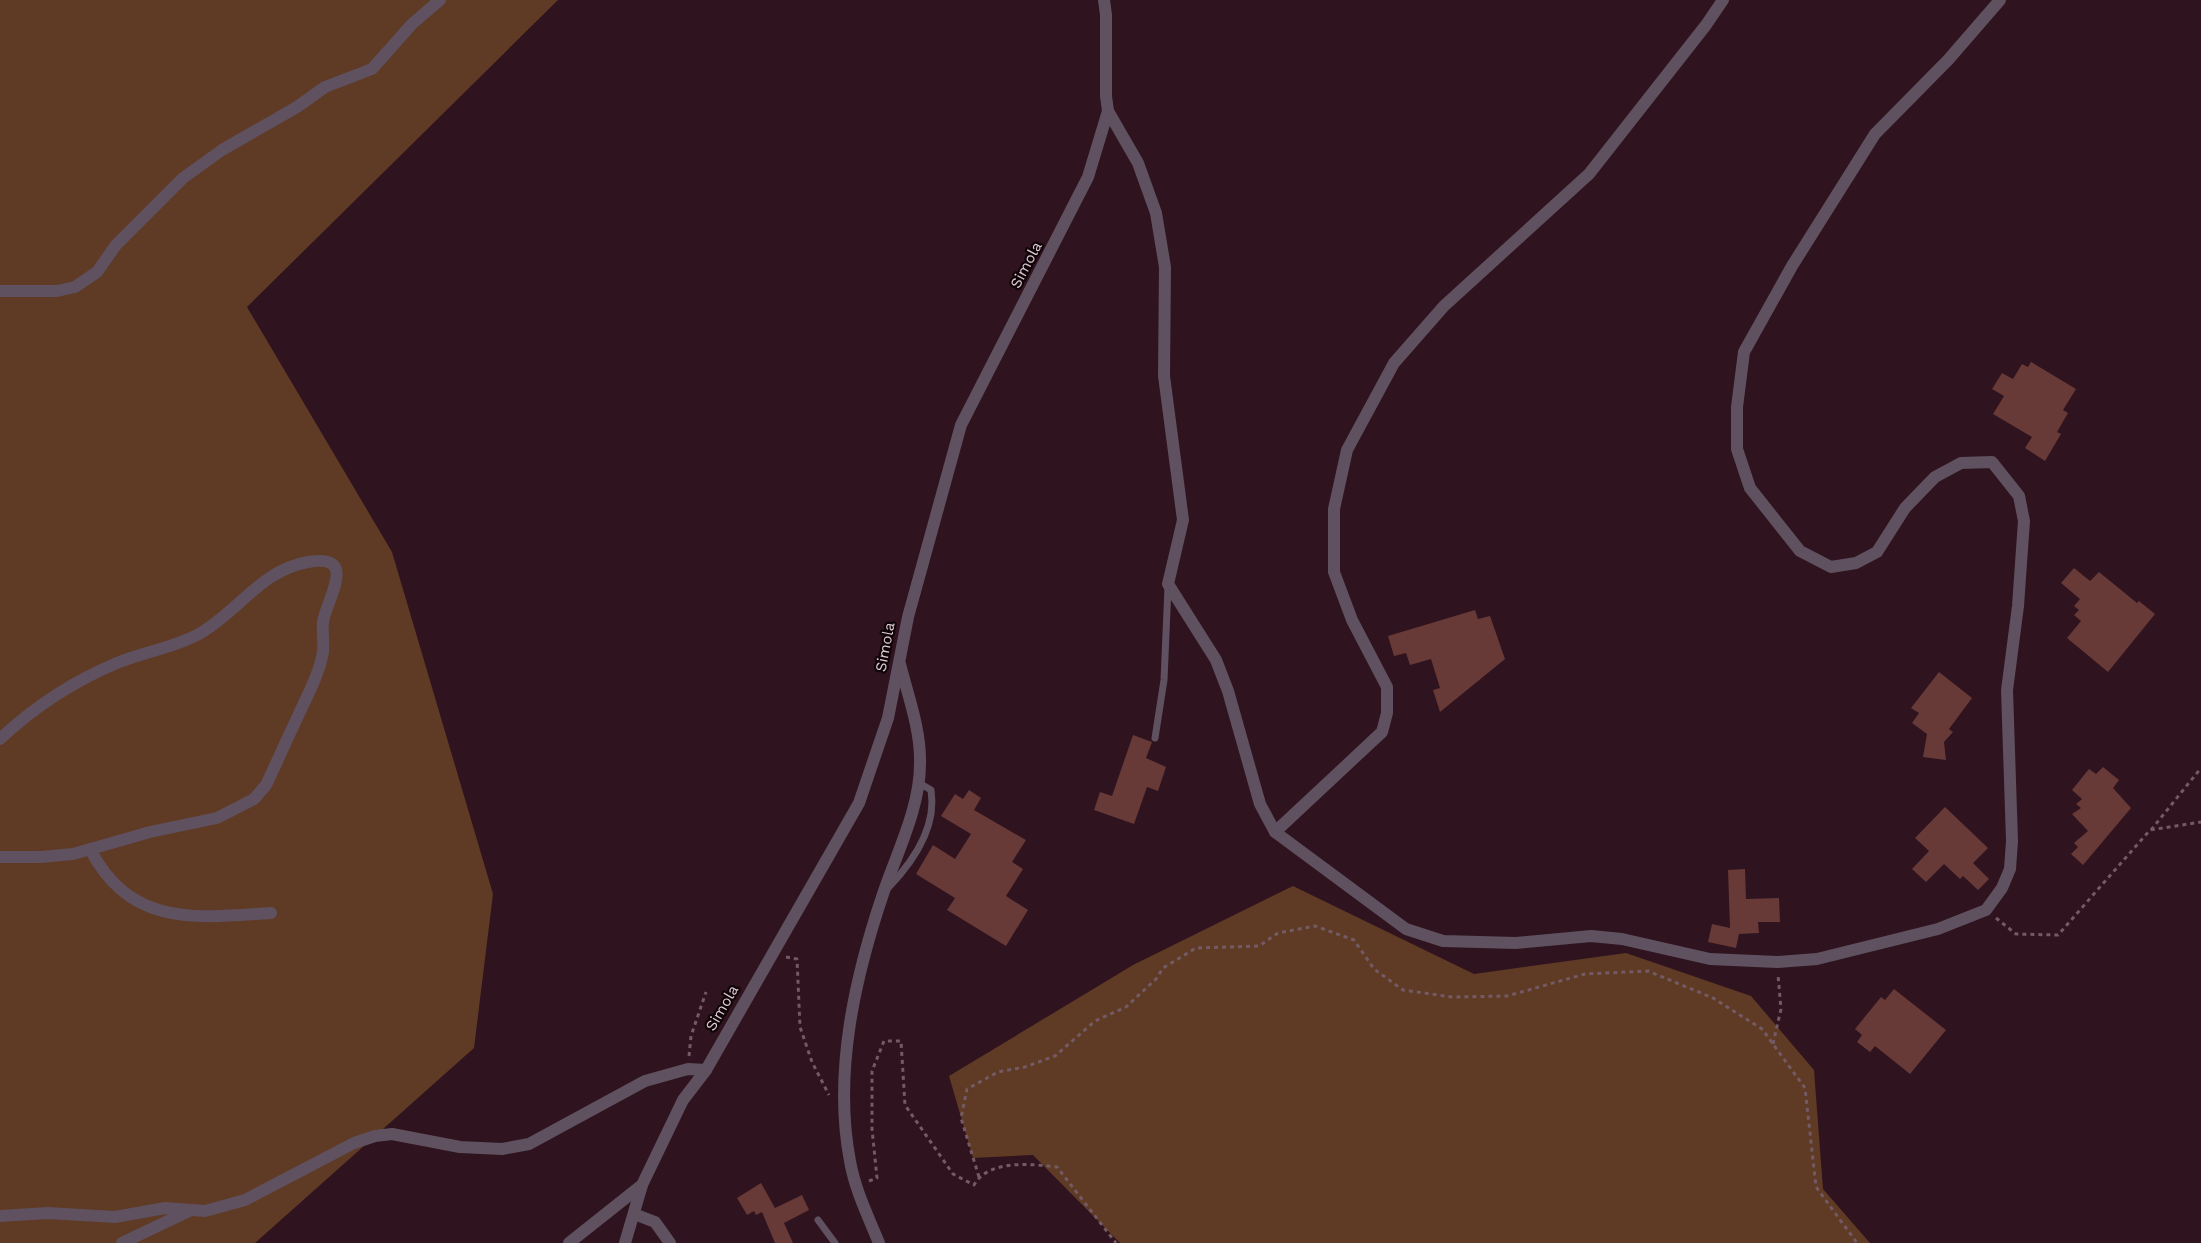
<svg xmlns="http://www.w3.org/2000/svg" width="2201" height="1243" font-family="'Work Sans',sans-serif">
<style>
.green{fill:#5f3a24}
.building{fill:#673937}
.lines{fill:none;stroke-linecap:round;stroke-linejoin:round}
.path{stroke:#735a64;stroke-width:3;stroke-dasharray:4 4;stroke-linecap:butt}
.service{stroke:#5f515f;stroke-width:7}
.minor{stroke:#5f515f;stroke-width:12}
.labels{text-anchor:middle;stroke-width:4.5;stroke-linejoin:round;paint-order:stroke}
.street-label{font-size:15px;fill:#e0ccd3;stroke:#0f0408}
</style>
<rect width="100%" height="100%" fill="#2f131f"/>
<!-- green -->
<g class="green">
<polygon points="0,0 558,0 247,307 392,552 493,894 474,1048 255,1243 0,1243"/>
<polygon points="1293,886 1474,974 1626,953 1751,996 1814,1070 1823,1189 1870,1243 1120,1243 1033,1155 973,1158 949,1076 1133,965"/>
</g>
<!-- building -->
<g class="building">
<polygon points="2031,362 2076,389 2063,410 2068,413 2057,432 2061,434 2045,461 2025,448 2032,437 1993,414 2004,396 1992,389 2002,373 2013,379 2022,364 2028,367"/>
<polygon points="2074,568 2090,581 2099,572 2137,603 2139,601 2155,614 2108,672 2067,638 2081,621 2074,615 2079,610 2074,606 2080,599 2061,583"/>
<polygon points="1475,610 1478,619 1490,616 1505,659 1440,712 1433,690 1440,688 1431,659 1410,665 1406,653 1394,656 1388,636"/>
<polygon points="1939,672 1972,698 1949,729 1953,732 1944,742 1946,760 1923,757 1927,734 1912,723 1919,713 1911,708"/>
<polygon points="1133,735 1152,742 1146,758 1166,767 1158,791 1147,787 1134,824 1094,810 1100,792 1112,796"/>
<polygon points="2103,767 2119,780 2113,788 2131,808 2083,865 2071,854 2078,847 2074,843 2088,831 2072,814 2081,808 2076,804 2082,799 2072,790 2089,769 2096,774"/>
<polygon points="969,790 981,798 974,810 1026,840 1012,862 1023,869 1006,896 1028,910 1006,946 947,910 955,898 916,874 933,845 955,859 971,834 941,816 955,794 963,799"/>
<polygon points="1945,807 1988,848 1973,863 1989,879 1978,890 1963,876 1960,879 1944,864 1926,882 1912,869 1929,851 1915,838"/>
<polygon points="1745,869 1746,899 1779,898 1780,922 1758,922 1759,933 1739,934 1736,948 1708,942 1712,924 1730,928 1728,870"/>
<polygon points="1894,989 1946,1030 1910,1074 1875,1046 1870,1052 1857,1042 1862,1035 1855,1029 1881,997 1885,1000"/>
<polygon points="761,1183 775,1208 802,1195 809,1210 784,1223 793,1243 775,1243 762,1212 756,1215 754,1211 747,1215 737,1198"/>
</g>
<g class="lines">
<!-- path -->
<g class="path">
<polyline points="2151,830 2201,768"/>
<polyline points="1996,918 2016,934 2058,935 2150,830 2201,822"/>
<polyline points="786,957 797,959 800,1027 812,1062 829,1095"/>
<polyline points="1773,1044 1781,1009 1778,975"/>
<polyline points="689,1056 691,1036 706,992"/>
<polyline points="979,1177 961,1118 967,1089 998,1072 1025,1067 1055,1056 1095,1021 1126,1007 1156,979 1163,968 1196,948 1259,946 1278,933 1315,926 1354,940 1374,969 1403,990 1452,997 1507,996 1585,974 1648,971 1713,998 1762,1029 1805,1088 1816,1187 1857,1243"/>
<path d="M 869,1181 L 877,1178 L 872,1129 L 872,1071 L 884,1041 L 901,1041 L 905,1105 L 953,1174 L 974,1185 C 989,1159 1031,1164 1057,1167 L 1116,1243"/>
</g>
<!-- service -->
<g class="service">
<polyline points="1155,738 1164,680 1168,587"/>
<path d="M 888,888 C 913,862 937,827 931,790 L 919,783"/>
<polyline points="818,1220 835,1243"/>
</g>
<!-- minor -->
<g class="minor">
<polyline points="1108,111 1138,163 1156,213 1165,267 1164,376 1183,520 1168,584 1216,660 1228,691 1260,804 1275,832 1406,929 1443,941 1516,943 1591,936 1622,939 1710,959 1777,962 1817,959 1938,929 1986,910 2002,888 2010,869 2012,841 2007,690 2018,606 2024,521 2019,496 1992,462 1961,463 1935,477 1905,508 1877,552 1856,563 1831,567 1800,551 1750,488 1737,449 1737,407 1744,352 1792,266 1875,134 1948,60 2000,0"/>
<polyline points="0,291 57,291 75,287 97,272 116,245 183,178 222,150 297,107 325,87 372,69 412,24 440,0"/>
<path d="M 0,739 C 34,707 74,681 117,663 C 144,652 173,648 199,634 C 238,612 261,570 308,562 C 360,553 326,600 323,622 C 322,632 324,642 323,652 C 319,675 307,696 298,716 C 287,739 277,762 266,785 L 254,799 L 217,818 L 150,832 L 73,854 L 41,857 L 0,857"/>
<polyline points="1275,832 1382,732 1387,713 1387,687 1352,620 1334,572 1334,509 1347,450 1394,363 1444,306 1589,174 1706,25 1723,0"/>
<path d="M 90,849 C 130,927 195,918 271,913"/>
<polyline points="634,1214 655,1222 670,1243"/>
<polyline points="0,1216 48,1213 115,1217 165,1208 205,1211 245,1200 354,1143 375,1136 392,1134 460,1147 502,1149 529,1144 645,1081 688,1069 706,1070"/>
<polyline points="122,1243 189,1211"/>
<polyline points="569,1243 642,1185 683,1100 706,1070 859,803 888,718 908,617 961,425 1088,177 1108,111 1106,96 1106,15 1104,0"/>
<polyline points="625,1243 642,1185"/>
<path d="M 879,1243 C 868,1216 855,1190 850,1161 C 833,1073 855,977 883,894 C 897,852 920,808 920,764 C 921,730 908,696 900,664"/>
</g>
</g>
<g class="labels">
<!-- street labels -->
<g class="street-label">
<text transform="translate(1026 265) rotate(-62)" y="5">Simola</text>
<text transform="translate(885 647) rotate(-79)" y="5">Simola</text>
<text transform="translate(722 1008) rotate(-60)" y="5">Simola</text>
</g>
</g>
</svg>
